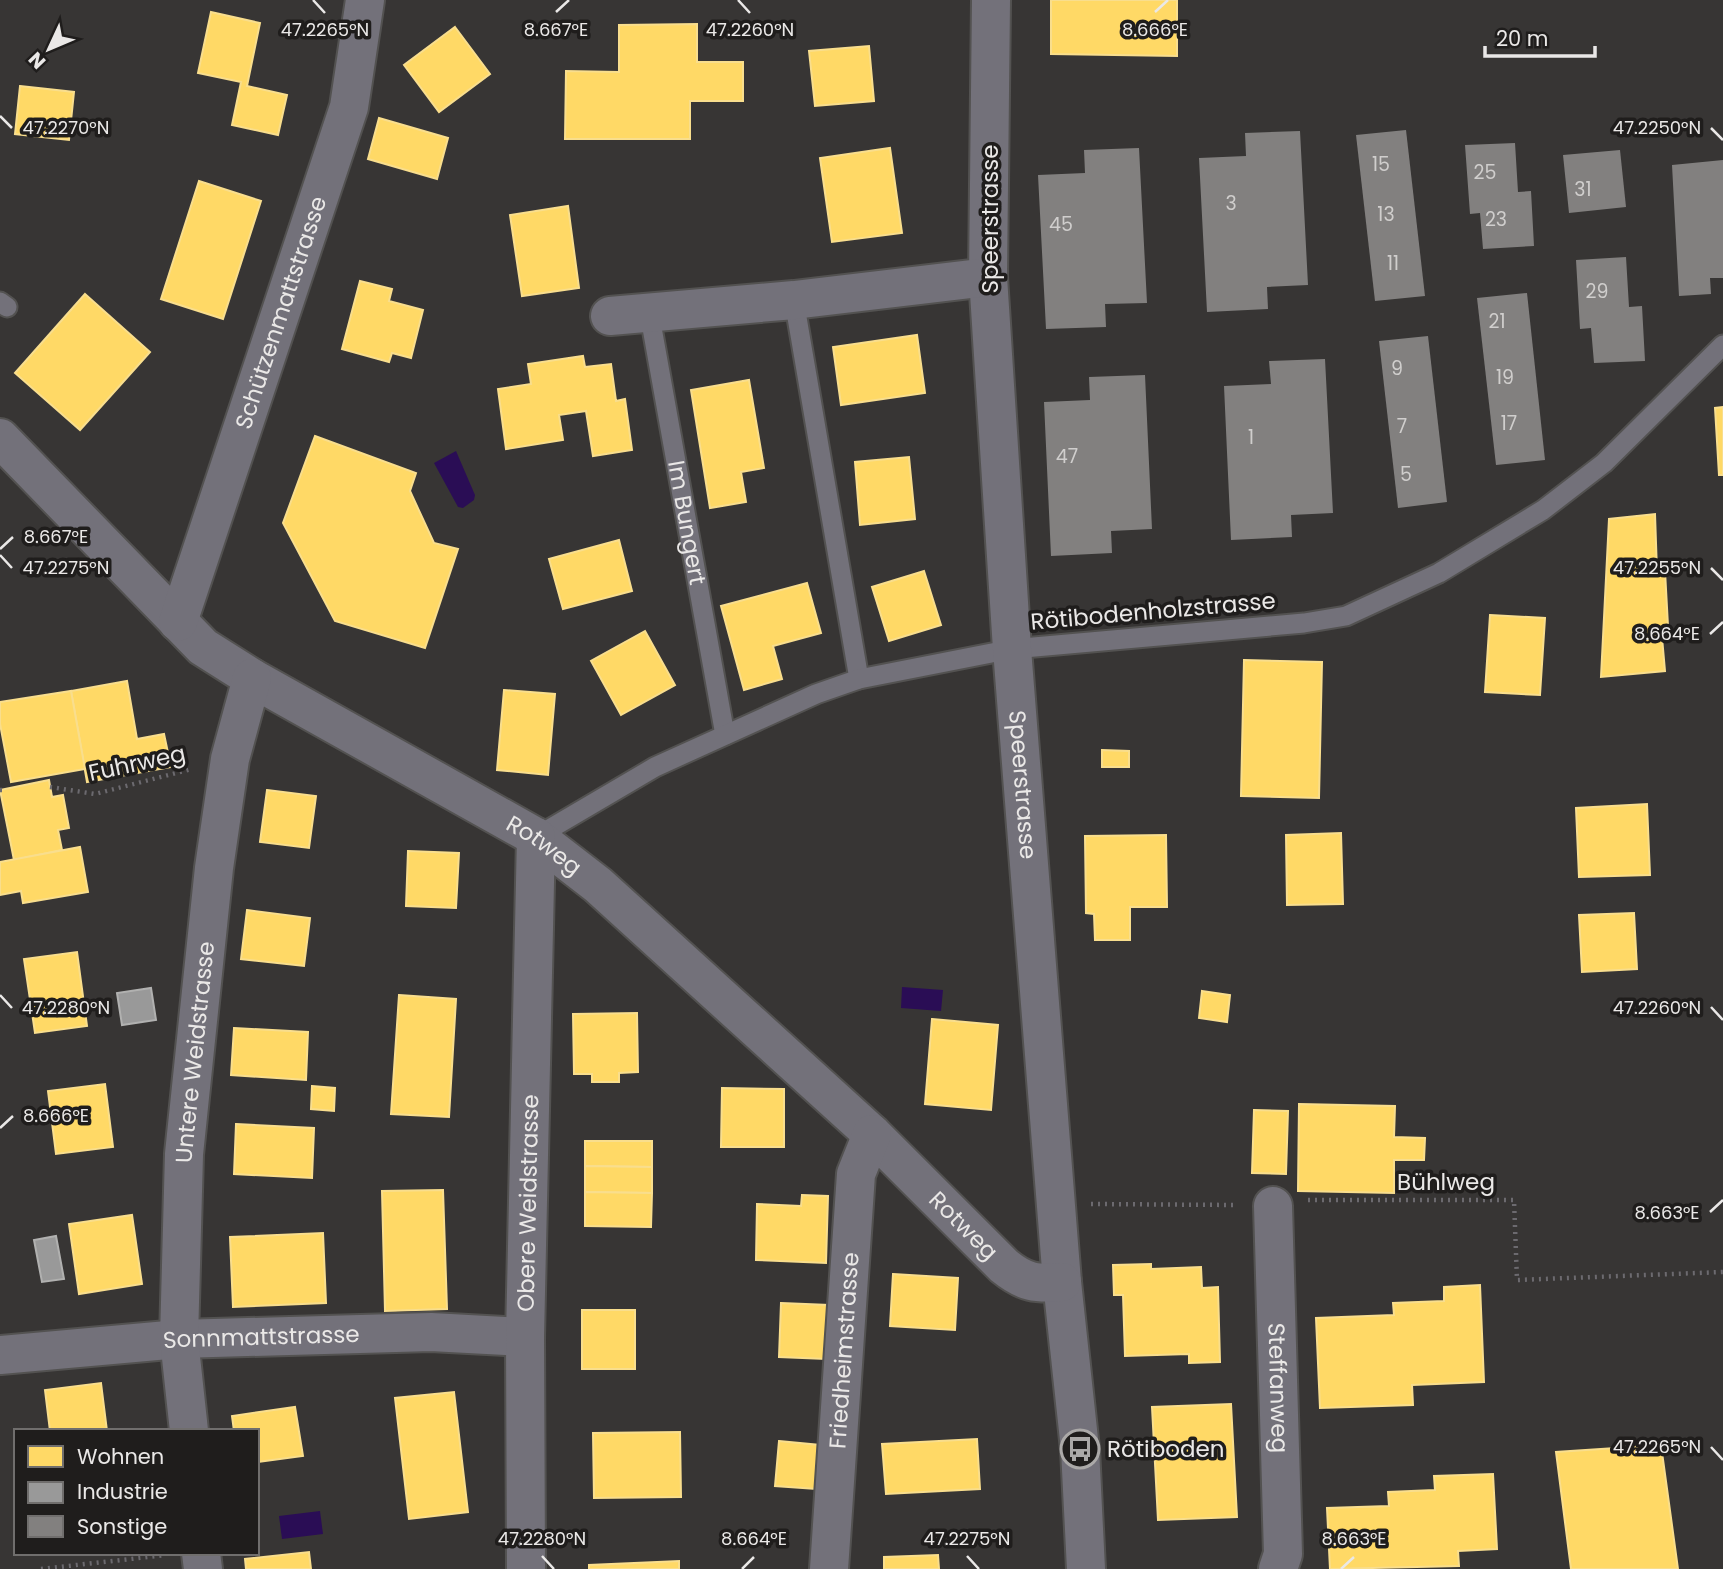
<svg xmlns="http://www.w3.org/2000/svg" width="1723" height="1569" font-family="Poppins,sans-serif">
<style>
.water{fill:#2a0d55}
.homes{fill:#ffd966;stroke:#f9de8d;stroke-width:2}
.industry{fill:#999;stroke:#b1b1b0;stroke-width:2}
.building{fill:#82807f}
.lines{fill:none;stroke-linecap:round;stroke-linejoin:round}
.service-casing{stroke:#535251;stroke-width:23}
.minor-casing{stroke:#535251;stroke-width:42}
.path{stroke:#6c6a6f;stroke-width:4.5;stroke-dasharray:2 5;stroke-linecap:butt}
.service{stroke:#73717a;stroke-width:19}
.minor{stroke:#73717a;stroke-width:38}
.ticks{fill:none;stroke:#eae8e7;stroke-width:2.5}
.labels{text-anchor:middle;stroke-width:7;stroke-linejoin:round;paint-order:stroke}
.number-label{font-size:19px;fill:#d0cecd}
.street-label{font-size:23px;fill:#eae8e7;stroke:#1f1d1c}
.poi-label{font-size:23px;fill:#eae8e7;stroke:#1f1d1c;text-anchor:start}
.ticks-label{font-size:18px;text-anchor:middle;fill:#eae8e7;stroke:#1f1d1c;stroke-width:7;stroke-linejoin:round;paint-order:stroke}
</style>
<rect width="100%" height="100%" fill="#373534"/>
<!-- water -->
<g class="water">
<polygon points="456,451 475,495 474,500 463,508 458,507 434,463"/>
<polygon points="902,987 943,990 941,1011 901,1008"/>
<polygon points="320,1511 323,1534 282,1539 279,1516"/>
</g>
<!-- homes -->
<g class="homes">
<polygon points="1051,0 1177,0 1177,56 1051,54"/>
<polygon points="211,12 260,23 247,86 287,95 278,135 232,125 241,82 198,73"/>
<polygon points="697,24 697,62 743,62 743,101 690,101 690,139 565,139 566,71 619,72 619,25"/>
<polygon points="455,27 490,74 439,112 404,65"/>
<polygon points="869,46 874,101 815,106 809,51"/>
<polygon points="20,86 74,92 69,140 15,134"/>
<polygon points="379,118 448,138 437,179 368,159"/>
<polygon points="890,148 902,233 832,242 820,158"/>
<polygon points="199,181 261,201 223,319 161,299"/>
<polygon points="568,206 579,288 522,296 510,215"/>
<polygon points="360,281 392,289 389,301 423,310 411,358 392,353 389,362 342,349"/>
<polygon points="85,294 150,352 80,430 15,373"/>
<polygon points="917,335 925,393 841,405 833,347"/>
<polygon points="583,356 585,367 611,364 616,401 625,399 632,450 593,456 586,411 559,415 563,440 506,449 498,389 531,384 528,364"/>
<polygon points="749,380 764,468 741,472 746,502 710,508 691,390"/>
<polygon points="1723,407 1723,475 1719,475 1715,408"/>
<polygon points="315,436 416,473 410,491 434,543 458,549 425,648 335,621 283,523"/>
<polygon points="909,457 915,519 860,525 855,462"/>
<polygon points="1655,514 1657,572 1665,571 1668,626 1661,626 1665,671 1601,677 1609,519"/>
<polygon points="619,540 632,591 563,609 549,559"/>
<polygon points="924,571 941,625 889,641 872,587"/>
<polygon points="807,583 821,633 773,646 782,679 744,690 721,606"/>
<polygon points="1490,615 1545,618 1540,695 1485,692"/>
<polygon points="645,631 675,685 621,715 591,661"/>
<polygon points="1244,660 1322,662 1319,798 1241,796"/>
<polygon points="127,681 137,739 164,734 171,767 87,782 71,691"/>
<polygon points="504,690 555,694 548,775 497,770"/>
<polygon points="71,691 85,769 11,782 0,724 0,702"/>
<polygon points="1102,750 1129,751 1129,767 1102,767"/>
<polygon points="49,780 52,797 63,795 69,828 58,830 62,850 14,860 0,790"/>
<polygon points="267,790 316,796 309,848 260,842"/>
<polygon points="1647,804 1650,875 1579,877 1576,808"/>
<polygon points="1341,833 1343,904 1287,905 1286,835"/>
<polygon points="1166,835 1167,907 1130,907 1130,940 1095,940 1094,914 1086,913 1085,836"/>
<polygon points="80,847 88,892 23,903 21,891 0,895 0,862"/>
<polygon points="408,851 459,853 456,908 406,906"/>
<polygon points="247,910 310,918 304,966 241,959"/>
<polygon points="1634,913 1637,969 1582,972 1579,915"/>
<polygon points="77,952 87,1026 35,1033 24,959"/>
<polygon points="1202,991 1230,995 1227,1022 1199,1018"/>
<polygon points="399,995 456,999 449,1117 391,1114"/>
<polygon points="637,1013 638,1072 619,1073 619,1082 592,1082 592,1074 574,1074 573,1014"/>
<polygon points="932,1019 998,1025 991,1110 925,1104"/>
<polygon points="234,1028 308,1032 306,1080 231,1075"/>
<polygon points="105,1084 113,1147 56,1154 48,1091"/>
<polygon points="312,1086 335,1088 334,1111 311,1109"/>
<polygon points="722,1088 784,1089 784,1147 721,1147"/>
<polygon points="1299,1104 1395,1106 1394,1137 1425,1138 1424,1160 1394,1160 1394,1193 1298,1191"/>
<polygon points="1254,1110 1288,1111 1286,1174 1252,1173"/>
<polygon points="236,1124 314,1128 312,1178 234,1174"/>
<polygon points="585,1141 652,1141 652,1167 585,1166"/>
<polygon points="585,1166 652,1167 652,1193 585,1192"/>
<polygon points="443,1190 447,1309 385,1311 382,1191"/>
<polygon points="585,1192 652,1193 651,1227 585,1226"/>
<polygon points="802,1195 828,1196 826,1263 756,1260 757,1204 801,1206"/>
<polygon points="132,1215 142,1284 79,1294 69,1224"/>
<polygon points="323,1233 326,1303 233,1307 230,1237"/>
<polygon points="1151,1264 1151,1269 1201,1267 1202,1288 1218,1287 1220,1362 1189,1363 1189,1354 1125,1356 1123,1295 1114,1295 1113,1265"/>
<polygon points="893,1274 958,1278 955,1330 890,1326"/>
<polygon points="1480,1285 1484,1382 1412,1385 1413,1405 1320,1408 1316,1318 1394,1315 1393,1303 1444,1301 1444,1287"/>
<polygon points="781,1303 829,1305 826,1359 779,1357"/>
<rect x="582" y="1310" width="53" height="59"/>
<polygon points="101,1383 107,1431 50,1431 45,1390"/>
<polygon points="454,1392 468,1512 409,1519 395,1398"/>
<polygon points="1231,1404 1237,1517 1158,1520 1152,1407"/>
<polygon points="295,1407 303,1456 257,1462 257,1431 234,1431 232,1416"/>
<polygon points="680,1432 681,1497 594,1498 593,1433"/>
<polygon points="977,1439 980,1489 886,1494 882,1444"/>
<polygon points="779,1441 820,1445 816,1489 775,1486"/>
<polygon points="1661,1445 1678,1569 1571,1569 1556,1452"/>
<polygon points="1493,1474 1497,1549 1458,1551 1459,1566 1330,1569 1327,1508 1389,1506 1388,1492 1435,1490 1434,1476"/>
<polygon points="309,1552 311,1569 246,1569 245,1559"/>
<polygon points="938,1555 939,1569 884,1569 884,1557"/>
<polygon points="679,1561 679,1569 589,1569 589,1565"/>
</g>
<!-- industry -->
<g class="industry">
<polygon points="151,988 156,1020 122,1025 117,993"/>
<polygon points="56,1236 64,1279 42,1282 34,1240"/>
</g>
<!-- building -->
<g class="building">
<polygon points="1406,130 1425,296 1375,301 1356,135"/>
<polygon points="1300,131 1308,285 1267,287 1268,309 1207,312 1199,158 1246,156 1245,133"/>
<polygon points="1515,143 1518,192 1531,191 1534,246 1483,249 1480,213 1470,214 1465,145"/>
<polygon points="1139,148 1147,303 1105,304 1106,327 1046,329 1038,175 1085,173 1084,150"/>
<polygon points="1620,150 1626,207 1569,213 1563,155"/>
<polygon points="1723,160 1723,278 1710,278 1711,294 1679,296 1672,165"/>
<polygon points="1626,257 1629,307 1642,306 1645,361 1594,363 1591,328 1580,329 1576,260"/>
<polygon points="1527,293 1545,460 1496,465 1477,298"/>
<polygon points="1428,336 1447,502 1398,508 1379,341"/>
<polygon points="1325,359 1333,513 1291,515 1292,537 1231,540 1224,386 1271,384 1269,361"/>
<polygon points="1145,375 1152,529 1111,531 1112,553 1051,556 1044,402 1090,400 1089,377"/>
</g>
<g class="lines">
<defs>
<g id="service">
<polyline points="794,300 859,679"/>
<polyline points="0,302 7,307"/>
<path id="s1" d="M 649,311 L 725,735"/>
<polyline points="536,837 655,767 816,694 859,679 1012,649 1304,623 1346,616 1439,573 1543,510 1604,463 1723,345"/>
</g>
<g id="minor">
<path id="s2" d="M 991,0 L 988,277 L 1012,649 L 1062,1282 L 1080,1449 L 1086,1569"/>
<polyline points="610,316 794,300 988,277"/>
<path id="s3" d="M 0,438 L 203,647 L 252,678 L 536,837 L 598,885 L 872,1134 L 1004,1266 C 1025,1283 1036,1284 1062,1282"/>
<path id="s4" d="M 178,622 L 349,107 L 365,0"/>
<path id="s5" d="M 1273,1206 L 1283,1554 L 1278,1569"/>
<path id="s6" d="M 0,1355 L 179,1339 L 431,1332 L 525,1337"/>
<path id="s7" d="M 189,1431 L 179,1339 L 184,1154 L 214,868 L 230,759 L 252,678"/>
<polyline points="201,1553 203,1569"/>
<path id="s8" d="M 526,1569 L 525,1337 L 536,837"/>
<path id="s9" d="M 829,1569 L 856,1174 L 872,1134"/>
</g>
</defs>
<!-- service casing -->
<use href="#service" class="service-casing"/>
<!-- minor casing -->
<use href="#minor" class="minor-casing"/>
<!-- path -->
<g class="path">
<polyline points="50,787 95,794 192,769"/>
<polyline points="0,790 3,790"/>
<polyline points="1308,1200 1514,1200 1517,1280 1723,1272"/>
<polyline points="1091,1204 1236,1205"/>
<polyline points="41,1569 166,1555"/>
</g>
<!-- service -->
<use href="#service" class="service"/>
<!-- minor -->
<use href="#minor" class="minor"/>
</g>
<!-- ticks -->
<path class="ticks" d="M 313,0 L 325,13M 738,0 L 750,13M 556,12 L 569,0M 1155,12 L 1168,0M 0,116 L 12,128M 1711,128 L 1723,140M 0,549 L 13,537M 0,555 L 12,568M 1711,568 L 1723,580M 1710,634 L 1723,622M 0,995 L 12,1008M 1711,1007 L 1723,1020M 0,1128 L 13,1116M 1710,1212 L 1723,1200M 1711,1447 L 1723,1460M 542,1556 L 554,1569M 967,1556 L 979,1569M 742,1569 L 754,1557M 1341,1569 L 1354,1557"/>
<!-- icons -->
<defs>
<symbol id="bus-ring" viewBox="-11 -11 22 22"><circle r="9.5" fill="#1f1d1c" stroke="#aba9a8" stroke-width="1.5"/><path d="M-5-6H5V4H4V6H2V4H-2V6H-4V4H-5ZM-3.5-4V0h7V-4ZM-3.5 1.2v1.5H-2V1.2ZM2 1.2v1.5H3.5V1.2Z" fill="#aba9a8"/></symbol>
</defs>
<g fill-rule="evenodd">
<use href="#bus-ring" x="1058" y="1427" width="44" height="44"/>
</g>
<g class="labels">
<!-- number labels -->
<g class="number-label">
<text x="1381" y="171">15</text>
<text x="1485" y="179">25</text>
<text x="1583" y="196">31</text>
<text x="1231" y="210">3</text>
<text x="1386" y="221">13</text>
<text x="1496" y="226">23</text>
<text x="1061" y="231">45</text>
<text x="1393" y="270">11</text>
<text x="1597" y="298">29</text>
<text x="1497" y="328">21</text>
<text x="1397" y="375">9</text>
<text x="1505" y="384">19</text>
<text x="1509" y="430">17</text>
<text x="1402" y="433">7</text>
<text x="1251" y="444">1</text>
<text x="1067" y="463">47</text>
<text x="1406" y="481">5</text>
</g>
<!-- street labels -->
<g class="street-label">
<text transform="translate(990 219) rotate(-90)" y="8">Speerstrasse</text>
<text dy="8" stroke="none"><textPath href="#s4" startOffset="326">Schützenmattstrasse</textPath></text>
<text dy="8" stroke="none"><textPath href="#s1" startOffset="215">Im Bungert</textPath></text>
<text transform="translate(1153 611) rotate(-5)" y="8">Rötibodenholzstrasse</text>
<text transform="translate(137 763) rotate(-12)" y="8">Fuhrweg</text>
<text dy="8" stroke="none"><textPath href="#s2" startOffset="786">Speerstrasse</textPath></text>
<text dy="8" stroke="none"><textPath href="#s3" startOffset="686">Rotweg</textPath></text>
<text dy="8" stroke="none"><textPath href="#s7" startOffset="380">Untere Weidstrasse</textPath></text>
<text x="1446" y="1190">Bühlweg</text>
<text dy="8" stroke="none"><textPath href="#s8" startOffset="366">Obere Weidstrasse</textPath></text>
<text dy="8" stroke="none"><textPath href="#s3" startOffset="1253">Rotweg</textPath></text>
<text dy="8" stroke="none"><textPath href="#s6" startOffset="262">Sonnmattstrasse</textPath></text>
<text dy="8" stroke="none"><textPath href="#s9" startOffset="219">Friedheimstrasse</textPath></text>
<text dy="8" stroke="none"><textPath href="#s5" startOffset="182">Steffanweg</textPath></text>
</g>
<!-- poi labels -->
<g class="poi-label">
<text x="1107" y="1457">Rötiboden</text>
</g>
</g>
<g class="ticks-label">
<text x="556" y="36">8.667°E</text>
<text x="1155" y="36">8.666°E</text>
<text x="325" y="36">47.2265°N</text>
<text x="750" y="36">47.2260°N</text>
<text x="1657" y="134">47.2250°N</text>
<text x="66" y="134">47.2270°N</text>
<text x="56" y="543">8.667°E</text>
<text x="1657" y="574">47.2255°N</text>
<text x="66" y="574">47.2275°N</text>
<text x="1667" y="640">8.664°E</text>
<text x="1657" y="1014">47.2260°N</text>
<text x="66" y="1014">47.2280°N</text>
<text x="56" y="1122">8.666°E</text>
<text x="1667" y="1219">8.663°E</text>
<text x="1657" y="1453">47.2265°N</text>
<text x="542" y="1545">47.2280°N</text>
<text x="967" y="1545">47.2275°N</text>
<text x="754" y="1545">8.664°E</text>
<text x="1354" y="1545">8.663°E</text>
</g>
<!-- legend -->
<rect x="14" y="1429" width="245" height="126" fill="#1f1d1c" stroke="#706e6d" stroke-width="2"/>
<rect x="28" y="1446" width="35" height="21" fill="#ffd966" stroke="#706e6d" stroke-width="2"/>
<text x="77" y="1464" font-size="21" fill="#eae8e7">Wohnen</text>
<rect x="28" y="1482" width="35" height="21" fill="#999999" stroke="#706e6d" stroke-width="2"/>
<text x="77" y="1499" font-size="21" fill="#eae8e7">Industrie</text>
<rect x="28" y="1516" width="35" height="21" fill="#82807f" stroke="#706e6d" stroke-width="2"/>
<text x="77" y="1534" font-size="21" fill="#eae8e7">Sonstige</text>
<!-- north arrow -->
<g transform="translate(49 49) rotate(226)" stroke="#1f1d1c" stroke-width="5" paint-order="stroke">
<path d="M0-5L12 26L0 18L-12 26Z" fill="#eae8e7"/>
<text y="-10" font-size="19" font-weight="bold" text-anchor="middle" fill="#eae8e7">N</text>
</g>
<!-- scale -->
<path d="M1485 46v10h110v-10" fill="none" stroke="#eae8e7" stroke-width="3.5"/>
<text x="1496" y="46" font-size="21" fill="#eae8e7" stroke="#1f1d1c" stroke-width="5" paint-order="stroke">20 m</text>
</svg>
